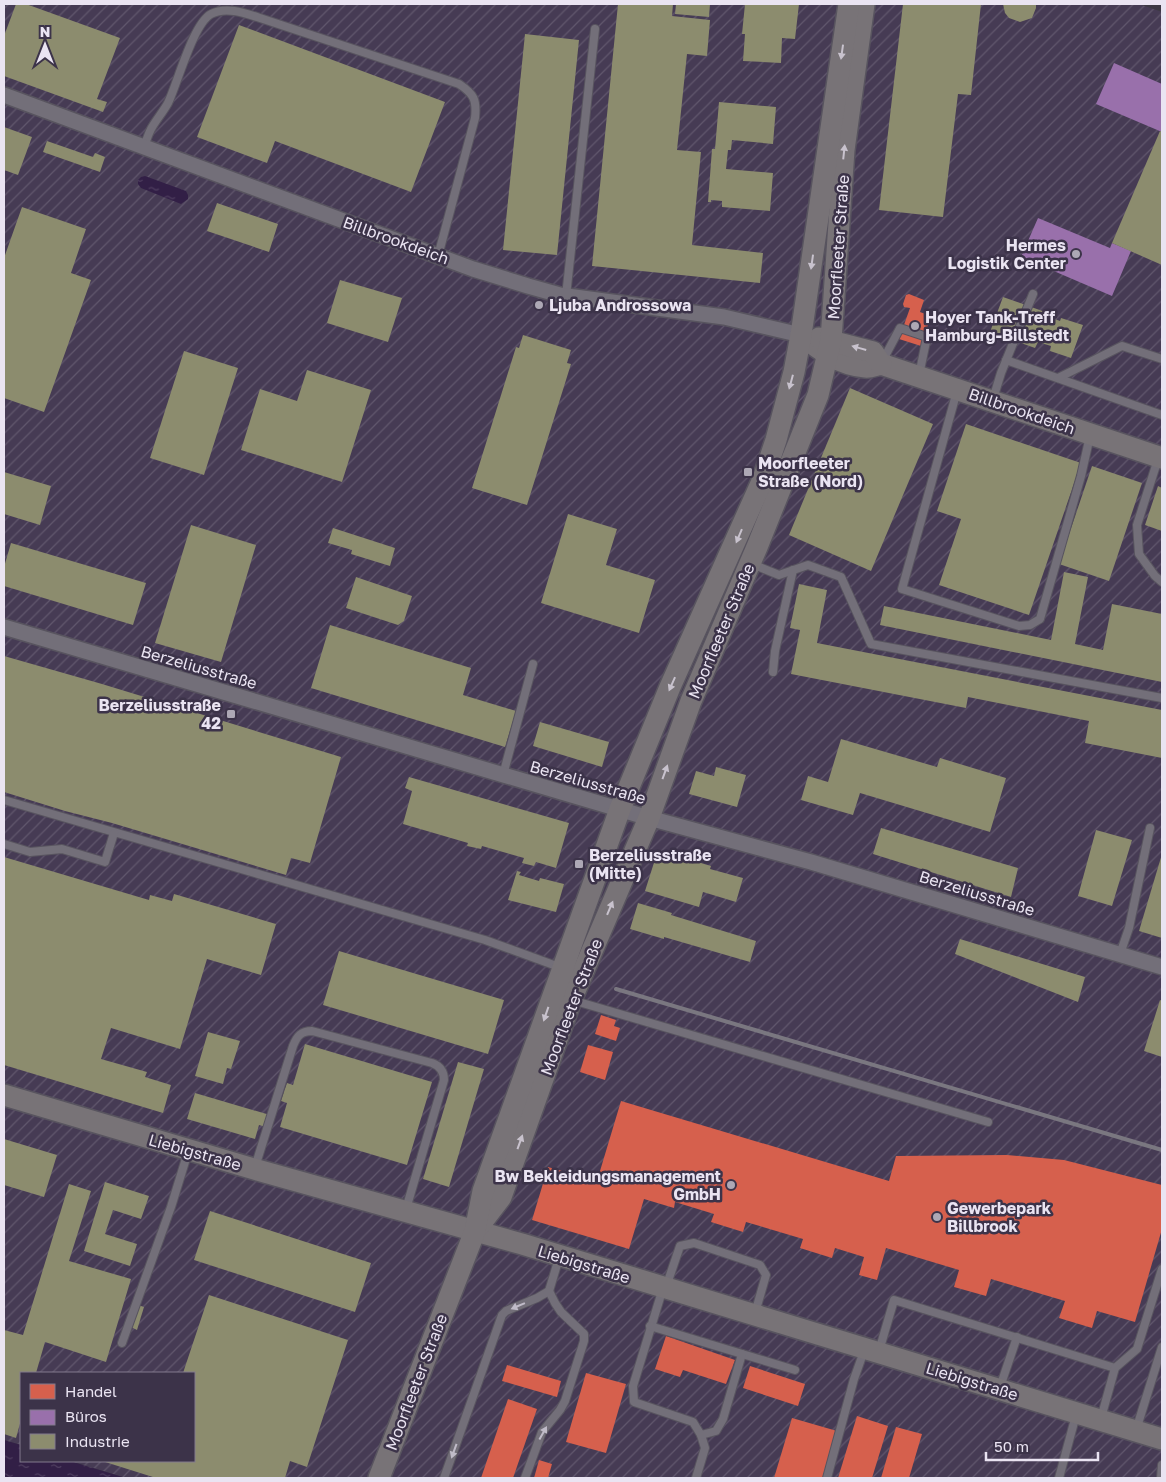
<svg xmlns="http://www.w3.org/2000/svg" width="1166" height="1482" font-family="'Golos Text',sans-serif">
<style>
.industrial{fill:url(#industrial-furrows)}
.water{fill:url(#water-ripples)}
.shops{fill:#d6604d}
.offices{fill:#9970ab}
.industry{fill:#8c8c6e}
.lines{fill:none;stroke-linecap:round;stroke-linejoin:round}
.lane-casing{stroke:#58545f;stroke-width:10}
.street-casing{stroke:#58545f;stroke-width:18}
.secondary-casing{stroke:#58545f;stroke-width:24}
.lane{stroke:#736f79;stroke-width:8}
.street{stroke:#736f79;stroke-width:15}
.secondary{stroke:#787377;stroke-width:21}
.rail{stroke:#7a7780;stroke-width:4}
.oneway{fill:#c8c2cd}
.oneway2{fill:#c0bbc8}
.poi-dot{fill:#ada8b5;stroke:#3c3349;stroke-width:2}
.labels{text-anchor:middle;stroke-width:5;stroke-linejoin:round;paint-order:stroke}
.street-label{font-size:16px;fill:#eae4f2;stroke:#3c3349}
.poi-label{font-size:16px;font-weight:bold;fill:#eae4f2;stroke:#3c3349;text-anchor:start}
</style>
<defs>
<pattern id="industrial-furrows" width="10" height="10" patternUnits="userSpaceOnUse" patternTransform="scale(1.25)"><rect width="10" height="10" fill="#463b54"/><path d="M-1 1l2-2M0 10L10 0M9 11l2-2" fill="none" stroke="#61576d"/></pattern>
<pattern id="water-ripples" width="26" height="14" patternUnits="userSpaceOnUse" patternTransform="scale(1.25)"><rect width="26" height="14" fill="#321f46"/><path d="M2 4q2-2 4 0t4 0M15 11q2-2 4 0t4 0" fill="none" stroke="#503f61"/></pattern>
</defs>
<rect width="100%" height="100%" fill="#3d3844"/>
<!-- industrial -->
<polygon class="industrial" points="4,4 1139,4 1162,12 1162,1478 126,1478 70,1461 194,1461 194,1373 21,1373 21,1445 4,1440"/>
<!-- water -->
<g class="water">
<polygon points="145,176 186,191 188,195 188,199 181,204 141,188 138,184 138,180 141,177"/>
<polygon points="4,1440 21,1445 21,1461 70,1461 126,1478 4,1478"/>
</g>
<!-- shops -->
<g class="shops">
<polygon points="909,294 924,300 920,312 931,316 921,346 899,339 910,308 904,307 903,304 906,295"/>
<polygon points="601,1015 616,1020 614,1026 620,1028 616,1041 595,1034"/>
<polygon points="588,1045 613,1052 605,1080 580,1072"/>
<polygon points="621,1101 889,1181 896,1156 1007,1155 1064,1160 1162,1185 1162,1229 1135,1322 1097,1311 1092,1328 1059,1318 1065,1301 991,1279 986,1296 954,1287 959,1270 886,1248 877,1280 859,1275 864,1257 835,1248 832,1258 800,1248 803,1239 746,1222 743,1232 711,1222 714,1214 675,1202 674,1208 644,1199 629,1249 532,1220 548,1167 597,1181"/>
<polygon points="666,1336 735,1360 726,1384 683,1370 680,1377 655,1369"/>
<polygon points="507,1365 561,1381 557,1397 502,1381"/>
<polygon points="750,1366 805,1384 798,1406 743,1388"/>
<polygon points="586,1373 626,1384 606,1453 566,1442"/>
<polygon points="508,1399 537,1409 513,1478 481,1478"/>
<polygon points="857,1416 888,1426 872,1478 838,1478"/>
<polygon points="792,1418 837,1431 824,1478 774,1478"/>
<polygon points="896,1427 922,1434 909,1478 881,1478"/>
<polygon points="539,1460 552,1464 548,1478 534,1478"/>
</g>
<!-- offices -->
<g class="offices">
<polygon points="1114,63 1162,84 1162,132 1096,104"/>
<polygon points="1038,218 1110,248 1112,243 1131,251 1112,296 1021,257"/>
</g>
<!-- industry -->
<g class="industry">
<polygon points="16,4 26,4 120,38 97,99 107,102 103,112 4,76 4,36"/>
<polygon points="618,4 673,4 672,16 710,20 707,56 687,54 677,150 701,152 692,245 763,253 760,283 592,266"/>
<polygon points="676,4 710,4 709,17 675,14"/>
<polygon points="745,4 799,4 795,39 782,38 781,63 743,61 745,34 742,34"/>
<polygon points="903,4 981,4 971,95 958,94 943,217 879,210"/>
<polygon points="1003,4 1036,4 1036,8 1032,18 1020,22 1009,18 1005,13"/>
<polygon points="239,25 445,102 411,192 275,141 267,163 197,137"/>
<polygon points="525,34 579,40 557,255 503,250"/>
<polygon points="719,102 776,107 773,144 732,140 731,150 728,150 726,169 773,173 770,211 722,207 722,201 711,200 711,202 708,202 712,149 715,149"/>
<polygon points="4,127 32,137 18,175 4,170"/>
<polygon points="1160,131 1162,132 1162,265 1112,243"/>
<polygon points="47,141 93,157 95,153 105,157 100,172 43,152"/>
<polygon points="217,203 278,224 269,252 207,231"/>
<polygon points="22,207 86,229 71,273 91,280 44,412 4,398 4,258"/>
<polygon points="340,280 402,298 388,342 327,323"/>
<polygon points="1003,297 1048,313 1047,316 1060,321 1061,318 1083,325 1071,358 1050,351 1051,346 1038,342 1035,348 990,332"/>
<polygon points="523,335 571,350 567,363 571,364 527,505 472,488 516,347 519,348"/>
<polygon points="184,351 238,368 204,475 150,458"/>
<polygon points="307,370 371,390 342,482 241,450 260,389 297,401"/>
<polygon points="850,388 933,424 871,571 789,535"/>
<polygon points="966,424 1081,463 1029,615 939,585 961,519 937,511"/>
<polygon points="1092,466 1142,483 1109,581 1059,564"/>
<polygon points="4,472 51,486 40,525 4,514"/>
<polygon points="1158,486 1162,488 1162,531 1145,525"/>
<polygon points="568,514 617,529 606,565 655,580 639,633 541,603"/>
<polygon points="191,525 256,545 221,662 155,643"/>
<polygon points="333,528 395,548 390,566 351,554 352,550 328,543"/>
<polygon points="11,543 146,583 133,625 4,586 4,567"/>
<polygon points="1064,572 1088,577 1075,644 1103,650 1112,604 1162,614 1162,682 880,625 884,606 1051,640"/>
<polygon points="356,577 412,596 404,621 398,625 346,608"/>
<polygon points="799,584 827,590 817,643 1162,710 1162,758 1085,743 1089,721 968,697 966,708 791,674 800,630 790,628"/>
<polygon points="330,625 471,668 463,695 516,711 505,747 311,688"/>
<polygon points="4,656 102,684 341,757 310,863 291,858 286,875 112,823 65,811 4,792"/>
<polygon points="540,722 609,742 602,767 533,746"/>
<polygon points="841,739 937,767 940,758 1006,778 990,832 860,793 853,815 801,800 808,776 828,782"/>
<polygon points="716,767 746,775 737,807 689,794 696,771 714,776"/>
<polygon points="409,777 569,823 556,868 536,862 534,866 522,863 524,858 482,846 481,849 467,846 468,843 403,824 412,791 405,788"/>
<polygon points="881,828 1018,868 1011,897 873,854"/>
<polygon points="1096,830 1132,840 1112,906 1078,896"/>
<polygon points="658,850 711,866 710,869 743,878 736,902 703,892 699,907 645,891"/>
<polygon points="1162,854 1162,938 1139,931"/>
<polygon points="4,857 149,900 150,895 172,901 174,894 276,924 261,975 207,959 180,1049 111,1028 101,1059 147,1072 145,1077 171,1085 163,1113 4,1065"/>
<polygon points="517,871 521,872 519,875 539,881 540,878 564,884 556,912 508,900"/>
<polygon points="638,903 672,913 671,915 756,941 750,962 664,937 664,939 630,929"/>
<polygon points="960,939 1085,977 1078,1002 955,954"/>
<polygon points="339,951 504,1000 488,1054 323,1005"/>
<polygon points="1160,1000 1162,1001 1162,1057 1144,1051"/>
<polygon points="208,1032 240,1041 231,1069 227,1068 223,1084 195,1076"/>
<polygon points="305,1044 432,1082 407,1165 280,1127 287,1103 281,1101 287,1083 293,1085"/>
<polygon points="458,1062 484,1069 449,1187 423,1179"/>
<polygon points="195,1093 270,1115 266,1127 259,1125 255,1139 187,1119"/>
<polygon points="4,1139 57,1155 44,1197 4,1185"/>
<polygon points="105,1182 149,1196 141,1219 113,1210 105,1234 137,1244 130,1266 84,1251"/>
<polygon points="69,1184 91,1191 69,1261 131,1279 106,1362 45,1342 36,1373 21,1373 21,1420 16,1438 4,1434 4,1330 23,1335"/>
<polygon points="210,1211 371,1263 355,1312 194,1260"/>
<polygon points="209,1295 348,1340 307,1467 290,1461 285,1478 156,1478 102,1461 194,1461 194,1373 183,1373"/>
<polygon points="138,1305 144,1307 137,1330 131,1327"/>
</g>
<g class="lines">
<defs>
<g id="lane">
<path d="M 144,147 C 146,141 148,135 151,129 C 156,120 163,112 168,103 C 178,82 193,24 211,14 C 226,6 245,13 260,18 L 459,84 C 474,94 477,100 475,118 L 438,256"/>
<polyline points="566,296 595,29"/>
<polyline points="1006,360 1162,415"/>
<polyline points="882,362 900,328 927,337 919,375"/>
<polyline points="1058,378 1122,346 1162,359"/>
<polyline points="957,391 902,589 1019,626 1030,625 1040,619 1081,476 1090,436"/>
<polyline points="993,399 1001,373 1033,294"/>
<polyline points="1158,459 1137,525 1139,554 1155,576 1162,582"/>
<polyline points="752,564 779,575 808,565 841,577 871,644 1162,698"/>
<polyline points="773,672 775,651 793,570"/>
<polyline points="503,775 533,664"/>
<polyline points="4,800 485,940 562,968"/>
<polyline points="4,844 30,852 62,849 105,862 114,833"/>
<polyline points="1120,954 1129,928 1150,828"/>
<polyline points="572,1000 988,1122"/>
<path d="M 255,1167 L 293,1046 C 297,1036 301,1031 312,1031 L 432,1063 C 440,1066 444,1071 444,1080 L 406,1209"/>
<polyline points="666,1287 680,1246 694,1243 760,1265 766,1275 755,1313"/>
<polyline points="663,1288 633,1386 634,1402 693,1422 701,1435 705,1448 696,1478"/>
<polyline points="549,1291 559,1258"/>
<polyline points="650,1326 795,1370"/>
<polyline points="122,1343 171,1207 188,1152"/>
<polyline points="879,1351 894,1300 1115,1368"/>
<polyline points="1000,1387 1017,1337"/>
<polyline points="1101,1418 1115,1368 1137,1349 1162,1269"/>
<polyline points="1136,1430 1162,1347"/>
<polyline points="701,1435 716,1431 723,1419 742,1354"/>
<polyline points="444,1478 502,1315 506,1311 537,1298 549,1291 555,1303 561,1312 584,1334 584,1341 565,1401 560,1410 542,1432 525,1478"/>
<polyline points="827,1478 854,1379 864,1351"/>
<polyline points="1059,1478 1076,1415"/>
<polyline points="1161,1478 1162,1465"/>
</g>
<g id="street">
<polyline points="4,95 473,269 528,286 560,295 724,317 801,335"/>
<polyline points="4,627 649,818 811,862 1162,967"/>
</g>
<g id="secondary">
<path d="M 801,335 C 820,350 839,365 865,367 C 870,368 876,365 881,364 L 1162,458"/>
<polyline points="819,338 873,352 881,364"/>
<polyline points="4,1095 254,1169 522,1244 1162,1439"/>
<polyline points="478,1227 501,1197 571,1000 649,818 691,701 757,547 818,395 831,340 844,150 864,4"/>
<polyline points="379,1478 475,1231 483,1191 620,809 670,687 763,479 776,440 794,372 801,335 849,4"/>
</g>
</defs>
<!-- lane casing -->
<use href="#lane" class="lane-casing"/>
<!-- street casing -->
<use href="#street" class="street-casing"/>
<!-- secondary casing -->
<use href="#secondary" class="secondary-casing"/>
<!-- lane -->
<use href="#lane" class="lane"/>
<!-- street -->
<use href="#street" class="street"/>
<!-- secondary -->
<use href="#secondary" class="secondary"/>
<!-- rail -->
<polyline class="rail" points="616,989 1162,1150"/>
</g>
<!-- one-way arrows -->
<defs><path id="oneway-solid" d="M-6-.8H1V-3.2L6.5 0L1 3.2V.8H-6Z" transform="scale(1.25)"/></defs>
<g class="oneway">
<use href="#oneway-solid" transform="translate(842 52) rotate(98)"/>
<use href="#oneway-solid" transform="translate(844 152) rotate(-84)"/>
<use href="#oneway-solid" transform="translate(812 262) rotate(98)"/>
<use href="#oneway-solid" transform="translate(859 348) rotate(-164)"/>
<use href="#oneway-solid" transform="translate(791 382) rotate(105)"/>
<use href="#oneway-solid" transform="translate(739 536) rotate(113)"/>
<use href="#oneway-solid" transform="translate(672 684) rotate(114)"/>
<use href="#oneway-solid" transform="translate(665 772) rotate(-70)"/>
<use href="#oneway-solid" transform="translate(610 908) rotate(-67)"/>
<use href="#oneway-solid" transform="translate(546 1014) rotate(109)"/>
<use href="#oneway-solid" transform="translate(520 1142) rotate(-70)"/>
</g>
<g class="oneway2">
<use href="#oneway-solid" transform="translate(518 1306) rotate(157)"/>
<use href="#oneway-solid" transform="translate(543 1433) rotate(-61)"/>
<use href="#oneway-solid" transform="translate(454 1451) rotate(110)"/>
</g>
<!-- markers -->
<g class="poi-dot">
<circle cx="1076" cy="254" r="5"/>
<circle cx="539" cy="305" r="5"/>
<circle cx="915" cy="326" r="5"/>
<rect x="743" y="467" width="10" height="10" rx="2.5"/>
<rect x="226" y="709" width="10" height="10" rx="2.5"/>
<rect x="574" y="859" width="10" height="10" rx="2.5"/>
<circle cx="731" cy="1185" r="5"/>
<circle cx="937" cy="1217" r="5"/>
</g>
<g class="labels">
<!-- street labels -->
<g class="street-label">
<text transform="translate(396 240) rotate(20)" y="6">Billbrookdeich</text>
<text transform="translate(838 247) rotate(-86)" y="6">Moorfleeter Straße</text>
<text transform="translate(1022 411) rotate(19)" y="6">Billbrookdeich</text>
<text transform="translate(721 631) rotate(-67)" y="6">Moorfleeter Straße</text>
<text transform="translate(199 667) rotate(16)" y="6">Berzeliusstraße</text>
<text transform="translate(588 782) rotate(16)" y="6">Berzeliusstraße</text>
<text transform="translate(977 893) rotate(17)" y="6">Berzeliusstraße</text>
<text transform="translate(571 1007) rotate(-69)" y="6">Moorfleeter Straße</text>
<text transform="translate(195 1152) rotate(16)" y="6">Liebigstraße</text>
<text transform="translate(584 1264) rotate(17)" y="6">Liebigstraße</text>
<text transform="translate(972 1381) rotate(17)" y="6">Liebigstraße</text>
<text transform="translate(416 1382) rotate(-69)" y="6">Moorfleeter Straße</text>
</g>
<!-- poi labels -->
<g class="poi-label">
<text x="1066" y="251" text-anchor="end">Hermes<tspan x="1066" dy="18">Logistik Center</tspan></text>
<text x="549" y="311">Ljuba Androssowa</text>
<text x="925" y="323">Hoyer Tank-Treff<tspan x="925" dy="18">Hamburg-Billstedt</tspan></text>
<text x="758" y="469">Moorfleeter<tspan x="758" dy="18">Straße (Nord)</tspan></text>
<text x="221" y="711" text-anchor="end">Berzeliusstraße<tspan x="221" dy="18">42</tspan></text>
<text x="589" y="861">Berzeliusstraße<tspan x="589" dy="18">(Mitte)</tspan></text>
<text x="721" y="1182" text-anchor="end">Bw Bekleidungsmanagement<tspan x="721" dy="18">GmbH</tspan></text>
<text x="947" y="1214">Gewerbepark<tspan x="947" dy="18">Billbrook</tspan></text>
</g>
</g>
<!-- border -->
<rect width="1166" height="1482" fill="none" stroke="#eae4f2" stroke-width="10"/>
<!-- legend -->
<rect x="20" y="1372" width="175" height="90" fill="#3c3349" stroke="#827a8d"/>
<rect x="30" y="1384" width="25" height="15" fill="#d6604d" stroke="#827a8d"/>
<text x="65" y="1397" font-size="15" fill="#eae4f2">Handel</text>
<rect x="30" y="1410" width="25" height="15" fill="#9970ab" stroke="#827a8d"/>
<text x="65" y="1422" font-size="15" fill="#eae4f2">Büros</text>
<rect x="30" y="1434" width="25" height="15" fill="#8c8c6e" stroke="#827a8d"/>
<text x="65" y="1447" font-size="15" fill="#eae4f2">Industrie</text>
<!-- north arrow -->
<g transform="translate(45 45)" stroke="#3c3349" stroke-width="4" paint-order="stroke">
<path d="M0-4L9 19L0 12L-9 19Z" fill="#eae4f2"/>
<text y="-8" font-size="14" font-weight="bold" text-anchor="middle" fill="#eae4f2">N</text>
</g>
<!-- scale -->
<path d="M986 1452v8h112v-8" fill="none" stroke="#eae4f2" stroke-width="2.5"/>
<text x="994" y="1452" font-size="15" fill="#eae4f2" stroke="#3c3349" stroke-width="4" paint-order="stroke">50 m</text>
</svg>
